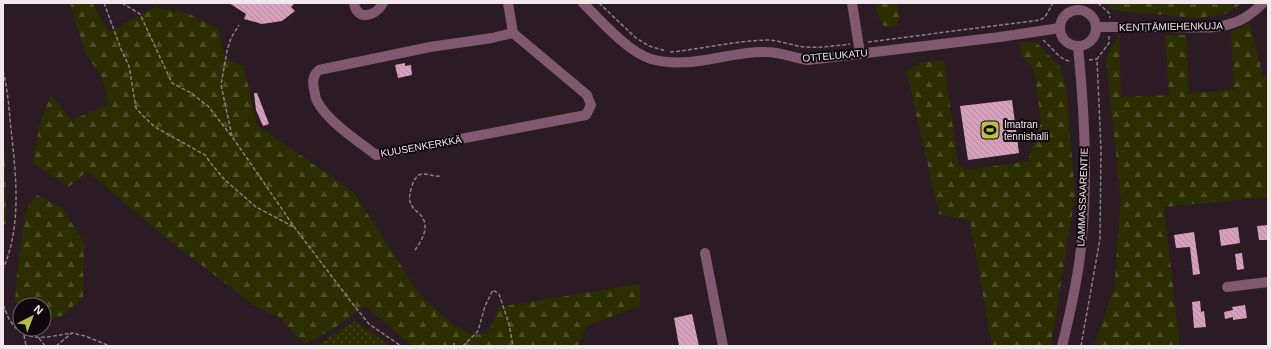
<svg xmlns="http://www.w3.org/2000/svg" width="1271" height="349" font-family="Helvetica,sans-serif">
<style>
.grass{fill:url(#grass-dots)}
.forest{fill:url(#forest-firs)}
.building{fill:url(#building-back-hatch)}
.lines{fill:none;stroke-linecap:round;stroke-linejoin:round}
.path{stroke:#8b7d84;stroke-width:1.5;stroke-dasharray:4 2;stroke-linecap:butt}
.minor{stroke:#81596f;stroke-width:10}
.labels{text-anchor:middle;stroke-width:4;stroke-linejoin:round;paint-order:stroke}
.street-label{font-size:10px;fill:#f2e7ec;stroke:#0f080c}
.poi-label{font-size:10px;fill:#f2e7ec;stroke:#0f080c;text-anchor:start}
</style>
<defs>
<pattern id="grass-dots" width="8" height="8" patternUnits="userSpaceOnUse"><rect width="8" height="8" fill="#2d2e00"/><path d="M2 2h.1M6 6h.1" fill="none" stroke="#4c4c25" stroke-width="1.8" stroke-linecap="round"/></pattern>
<pattern id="forest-firs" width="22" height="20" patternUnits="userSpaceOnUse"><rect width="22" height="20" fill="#2d2e00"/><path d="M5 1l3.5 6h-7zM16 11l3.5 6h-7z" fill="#4c4c25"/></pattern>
<pattern id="building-back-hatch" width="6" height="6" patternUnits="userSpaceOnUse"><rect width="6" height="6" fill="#d7a0bd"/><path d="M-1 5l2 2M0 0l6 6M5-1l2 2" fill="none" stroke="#b489a0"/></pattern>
</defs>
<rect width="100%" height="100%" fill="#2b1b24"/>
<!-- grass -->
<polygon class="grass" points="355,321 390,346 316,346"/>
<!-- forest -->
<g class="forest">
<polygon points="70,3 92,3 109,32 155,7 189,14 218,28 225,58 244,67 257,126 292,149 354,193 422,298 454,325 472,335 488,333 499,307 640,284 640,306 586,326 578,346 413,346 365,306 336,327 305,344 279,317 255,306 175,245 87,171 69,187 33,163 39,127 51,95 72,120 109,104 102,78 85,52"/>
<polygon points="876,3 897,3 899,18 898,25 890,27 884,26 878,16"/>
<polygon points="1106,3 1242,3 1238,6 1223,15 1195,18 1113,10"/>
<polygon points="1250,23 1262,72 1268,80 1268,197 1164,207 1180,346 1094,346 1114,289 1121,200 1106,58 1119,35 1121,97 1169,95 1165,35 1186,35 1189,94 1234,89 1231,32"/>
<polygon points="1020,41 1036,42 1061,68 1066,87 1075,195 1051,346 992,346 970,221 939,214 918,123 907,71 919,63 944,60 958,165 966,170 1028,161 1041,122 1037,89 1032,66 1021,56"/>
<polygon points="3,143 5,158 6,223 3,226"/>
<polygon points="37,195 62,208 84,243 83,298 62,316 44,318 44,305 20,305 20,306 15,301 18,262 26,210"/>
</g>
<!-- building -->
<g class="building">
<polygon points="229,3 295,3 291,7 295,11 282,21 262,24 244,19 246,14"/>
<polygon points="405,63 405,66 411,65 412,75 398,78 395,65"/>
<polygon points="254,93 257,93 269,124 263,126 256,110"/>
<polygon points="1012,100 1019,153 968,160 960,106"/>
<polygon points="1268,225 1268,240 1259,240 1257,226"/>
<polygon points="1238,227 1240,243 1221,246 1219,230"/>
<polygon points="1194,232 1200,274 1193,275 1190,247 1176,248 1174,235"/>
<polygon points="1242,253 1244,269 1237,270 1235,254"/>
<polygon points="1200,301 1201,312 1204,311 1206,327 1194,328 1192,302"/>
<polygon points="1245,305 1247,318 1233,320 1233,317 1225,319 1224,312 1233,310 1232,307"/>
<polygon points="692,314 699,346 679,346 674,318"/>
</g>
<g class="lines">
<!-- path -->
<g class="path">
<polyline points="104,3 121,49 129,66 136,108 143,116 155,127 205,155 213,166 225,180 256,207 294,227"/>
<polyline points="122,3 140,14 172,83 191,93 208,106 233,138 295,228 352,303 369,324 401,346"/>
<polyline points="599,3 636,38 649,46 666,51"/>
<polyline points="1098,3 1109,13 1110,18"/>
<path d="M 1043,40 C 1052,47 1060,61 1071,61"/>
<polyline points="868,42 1040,20 1045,17 1053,3"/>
<path d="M 670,52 C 702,49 734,41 767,40 C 777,40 788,44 798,46 C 815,49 832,46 850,44"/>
<polyline points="1089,60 1097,59"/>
<path d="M 3,71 C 8,90 9,110 11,129 C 16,175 22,226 3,269"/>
<polyline points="232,136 221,85 227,51 231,38 239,25"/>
<path d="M 415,250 C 420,243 426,234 425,224 C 422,208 403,212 412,186 C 413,182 415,178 419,175 C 424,172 433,177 440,176"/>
<path d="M 3,305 C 6,310 7,317 11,322 C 27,345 49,336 72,333"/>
<polyline points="3,319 4,308"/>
<polyline points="24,335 26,346"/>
<polyline points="39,338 45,346"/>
<polyline points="454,343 454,346"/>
<polyline points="56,346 72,333 85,336 110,346"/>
<polyline points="463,346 478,331 485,306 493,290 499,294 509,324 513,346"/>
<polyline points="1081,346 1100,239 1101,150 1097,59 1109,43 1109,36"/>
</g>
<!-- minor -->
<g class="minor">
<path d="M 354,3 C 357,22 376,16 383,3"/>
<polyline points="508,3 513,33"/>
<path d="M 583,3 C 600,20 628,52 651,59 C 669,64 688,63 706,60 C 725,57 746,51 766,52 C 780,52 794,58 808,60 L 1000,37 L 1060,28"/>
<polyline points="852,3 860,53"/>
<circle cx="1078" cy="28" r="18"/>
<path d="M 1096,27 C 1121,27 1145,27 1170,27 C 1190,27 1214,30 1233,23 C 1245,20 1255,11 1263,3"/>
<path d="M 513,33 L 587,95 L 591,105 L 586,115 L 376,155 C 358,141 328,122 317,101 C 315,98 315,93 314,89 C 312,81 313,75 319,70 L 430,47 L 492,38 Z"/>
<polyline points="705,253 723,346"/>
<polyline points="1227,287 1268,282"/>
<path d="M 1062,346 C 1071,310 1079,275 1082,238 C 1088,174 1084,109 1078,46"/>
</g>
</g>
<!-- icons -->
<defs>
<symbol id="stadium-square" viewBox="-11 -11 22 22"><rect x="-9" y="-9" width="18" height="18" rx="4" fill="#bbc044" stroke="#0f080c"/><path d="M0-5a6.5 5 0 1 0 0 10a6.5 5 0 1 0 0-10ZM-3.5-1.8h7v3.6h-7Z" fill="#111"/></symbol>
</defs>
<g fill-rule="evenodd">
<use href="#stadium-square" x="979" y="119" width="22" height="22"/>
</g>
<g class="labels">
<!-- street labels -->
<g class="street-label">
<text transform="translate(1171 26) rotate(-1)" y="4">KENTTÄMIEHENKUJA</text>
<text transform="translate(835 55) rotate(-5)" y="4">OTTELUKATU</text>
<text transform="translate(421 146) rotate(-10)" y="4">KUUSENKERKKÄ</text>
<text transform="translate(1082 197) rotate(-88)" y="4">LAMMASSAARENTIE</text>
</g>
<!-- poi labels -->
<g class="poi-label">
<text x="1004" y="128">Imatran<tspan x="1004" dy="12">tennishalli</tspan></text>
</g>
</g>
<!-- border -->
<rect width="1271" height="349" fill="none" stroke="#f2e7ec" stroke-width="8"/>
<!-- north arrow -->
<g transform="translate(32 317) rotate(42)"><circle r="19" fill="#0f080c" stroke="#6a6166"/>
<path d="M0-3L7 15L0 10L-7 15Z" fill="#bbc044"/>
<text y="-6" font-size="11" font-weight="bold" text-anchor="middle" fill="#f2e7ec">N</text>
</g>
</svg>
